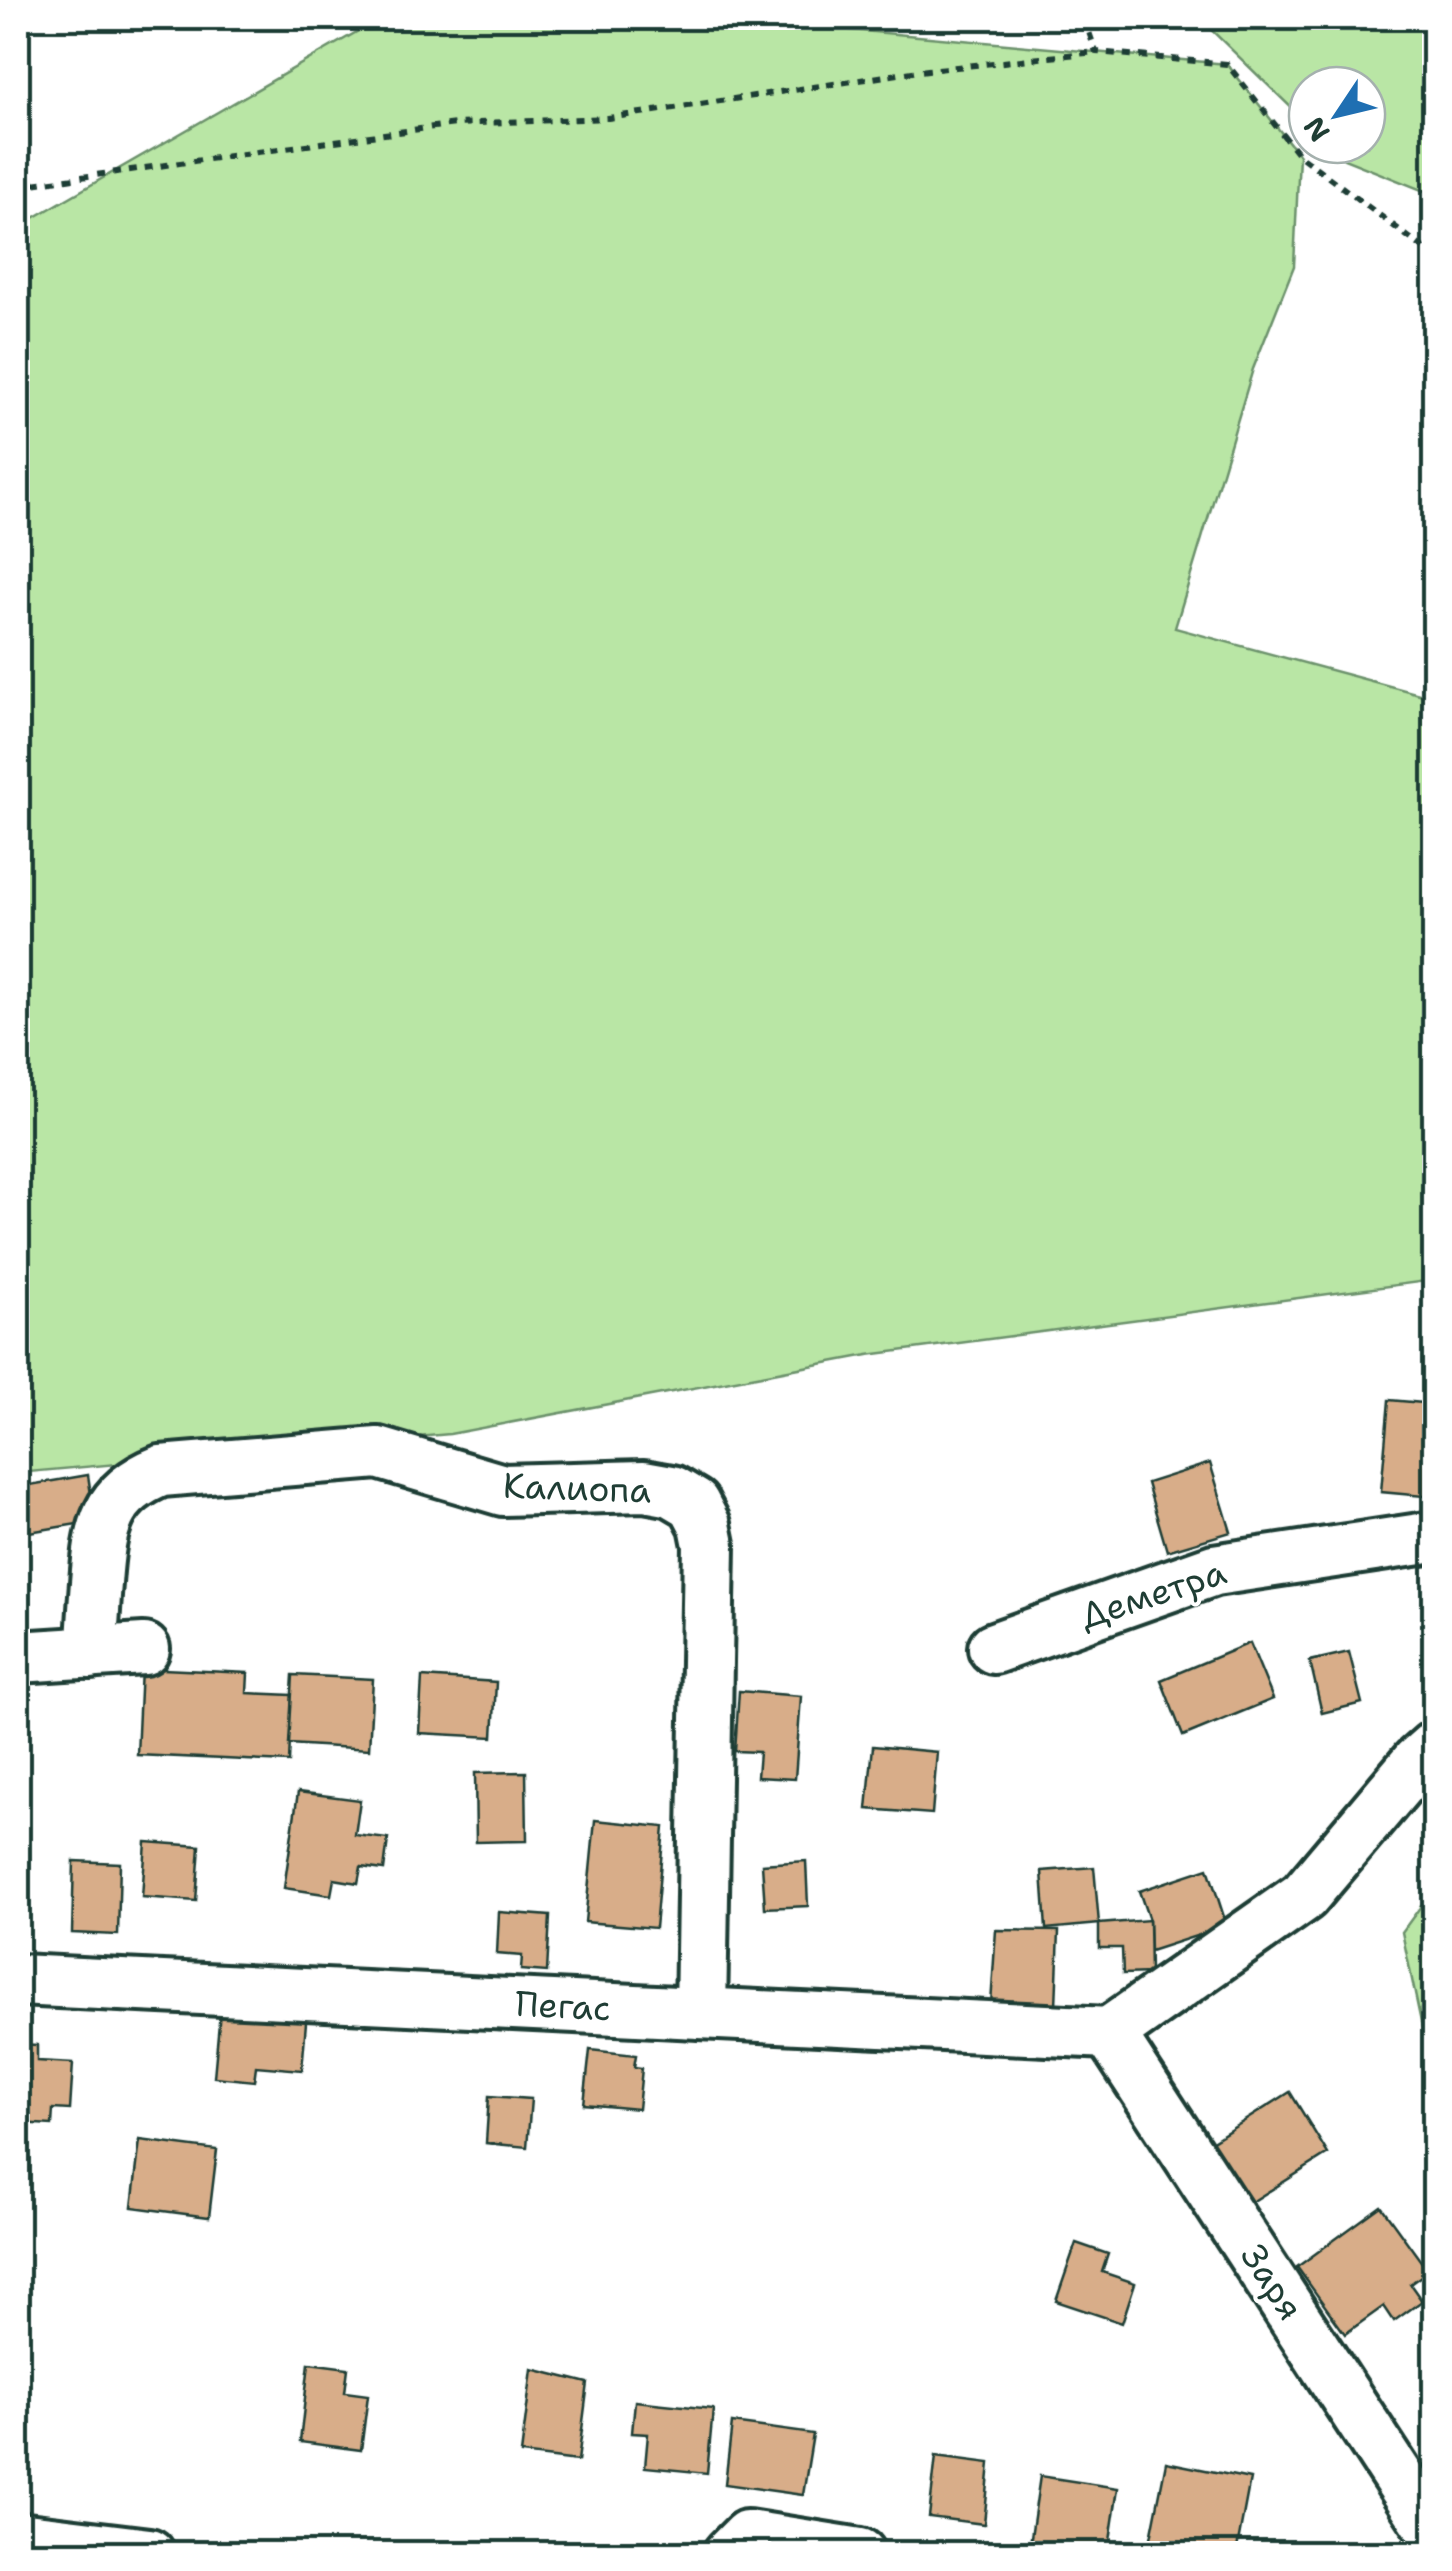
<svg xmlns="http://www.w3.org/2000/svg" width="1452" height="2571" font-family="'Shantell Sans',sans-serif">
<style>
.green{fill:#b9e6a5;stroke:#6c926c;stroke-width:2.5}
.building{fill:#d8ad89;stroke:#1f3d34;stroke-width:2.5}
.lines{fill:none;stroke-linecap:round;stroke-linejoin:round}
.minor-casing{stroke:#1f3d34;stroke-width:58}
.path{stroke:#1f3d34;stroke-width:6;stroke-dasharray:8 8;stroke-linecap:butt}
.minor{stroke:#fff;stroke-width:50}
.labels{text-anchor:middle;stroke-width:8;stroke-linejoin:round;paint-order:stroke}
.street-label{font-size:35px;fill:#1f3d34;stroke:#fff}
</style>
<rect width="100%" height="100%" fill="#fff"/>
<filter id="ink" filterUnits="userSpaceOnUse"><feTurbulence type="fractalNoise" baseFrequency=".01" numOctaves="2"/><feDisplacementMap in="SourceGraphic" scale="20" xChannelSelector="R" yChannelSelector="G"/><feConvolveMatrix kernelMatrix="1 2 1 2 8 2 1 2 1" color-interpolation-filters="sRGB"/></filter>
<g filter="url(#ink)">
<!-- green -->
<g class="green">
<polygon points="381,18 718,18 1227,64 1299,155 1294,266 1253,369 1175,628 1434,698 1434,1280 868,1355 450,1434 18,1473 18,227"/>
<polygon points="1199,18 1434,18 1434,195 1344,159 1329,145 1367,145 1367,85 1307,85 1307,123"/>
<polygon points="1434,1888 1434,2084 1402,1932"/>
</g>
<!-- building -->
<g class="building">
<polygon points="1389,1400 1434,1404 1434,1497 1381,1492"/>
<polygon points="1210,1463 1231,1532 1167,1551 1147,1483"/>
<polygon points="88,1475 95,1521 23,1533 18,1487"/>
<polygon points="1250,1643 1273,1699 1183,1736 1161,1680"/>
<polygon points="1349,1652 1362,1703 1322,1713 1310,1661"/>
<polygon points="141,1668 248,1673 247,1693 292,1695 289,1762 137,1755"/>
<polygon points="293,1675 373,1679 369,1749 289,1744"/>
<polygon points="422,1677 496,1682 493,1737 419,1733"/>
<polygon points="739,1691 801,1696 795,1779 757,1777 759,1752 735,1751"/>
<polygon points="873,1746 937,1752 932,1814 867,1809"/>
<polygon points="526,1772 527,1841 476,1842 475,1773"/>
<polygon points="298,1792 360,1800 355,1835 388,1839 384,1870 361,1867 358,1883 334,1879 331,1895 284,1888"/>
<polygon points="595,1820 664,1827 655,1928 585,1922"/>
<polygon points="146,1842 200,1846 196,1901 142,1897"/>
<polygon points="74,1861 120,1863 118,1935 72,1933"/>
<polygon points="806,1861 808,1906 765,1908 762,1864"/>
<polygon points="1094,1867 1099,1924 1046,1929 1042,1871"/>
<polygon points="1208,1868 1227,1926 1150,1951 1149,1920 1139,1891"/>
<polygon points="499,1912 550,1916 547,1972 521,1970 522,1956 497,1954"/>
<polygon points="1149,1920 1150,1973 1123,1974 1122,1948 1099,1948 1099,1924"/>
<polygon points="996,1930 1059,1931 1056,2006 991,2004"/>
<polygon points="221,2001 307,2010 302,2070 256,2066 254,2081 214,2077"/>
<polygon points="18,2044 37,2045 37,2061 73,2063 70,2110 53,2109 52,2125 18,2123"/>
<polygon points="590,2050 636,2055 634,2067 642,2068 638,2109 584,2104"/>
<polygon points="1290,2092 1328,2154 1247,2205 1208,2144"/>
<polygon points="489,2096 531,2099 527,2147 486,2143"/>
<polygon points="140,2140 217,2150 209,2217 132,2207"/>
<polygon points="1381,2206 1428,2271 1410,2284 1422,2301 1394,2321 1384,2306 1345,2334 1297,2267"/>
<polygon points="1076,2243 1108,2254 1102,2272 1135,2283 1122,2323 1056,2301"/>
<polygon points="309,2363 348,2368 345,2392 368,2395 361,2450 300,2442"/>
<polygon points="532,2369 588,2383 578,2461 521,2454"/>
<polygon points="635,2401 713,2409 707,2473 645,2467 648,2434 632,2433"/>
<polygon points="732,2423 813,2434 803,2495 725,2484"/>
<polygon points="936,2456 990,2463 984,2524 929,2517"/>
<polygon points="1166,2462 1250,2479 1236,2554 1148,2553"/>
<polygon points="1040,2476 1118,2488 1108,2554 1090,2554 1030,2544"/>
</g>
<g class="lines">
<defs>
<g id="minor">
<polyline points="994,1648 1214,1570 1434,1537"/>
<path d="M 91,1653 C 93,1630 94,1606 96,1583 C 100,1528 105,1493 161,1471 L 378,1453 L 503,1490 L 644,1486 L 672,1491 L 694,1504 L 705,1525 L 709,1545 L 701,2013"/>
<polyline points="18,1657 144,1649"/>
<polyline points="18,1980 1109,2033"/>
<polyline points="1109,2033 1434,2532"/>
<polyline points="1109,2033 1304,1896 1417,1762 1434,1747"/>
<polyline points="18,2538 149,2554"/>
<polyline points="729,2554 747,2536 860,2554"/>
</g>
</defs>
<!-- minor casing -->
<use href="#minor" class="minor-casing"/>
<!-- path -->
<g class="path">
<polyline points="1084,18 1096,52 1227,64 1299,155 1434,256"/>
<polyline points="18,186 455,124 608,118 919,71 1096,52"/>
</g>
<!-- minor -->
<use href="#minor" class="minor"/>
</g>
</g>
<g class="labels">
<!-- street labels -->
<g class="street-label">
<text transform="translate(577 1488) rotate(2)" y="12">Калиопа</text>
<text transform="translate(1153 1594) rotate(-18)" y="12">Деметра</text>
<text transform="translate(563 2006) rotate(3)" y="12">Пегас</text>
<text transform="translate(1272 2282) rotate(57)" y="12">Заря</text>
</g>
</g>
<!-- margin -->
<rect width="1452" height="2571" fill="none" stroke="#fff" stroke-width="60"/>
<rect x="30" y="30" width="1392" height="2511" fill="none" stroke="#1f3d34" stroke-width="4" filter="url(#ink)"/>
<!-- north arrow -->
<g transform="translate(1337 115) rotate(235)"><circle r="48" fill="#ffffff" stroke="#a5b1ae" stroke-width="2.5"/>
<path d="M0-8L18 38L0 25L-18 38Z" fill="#1f6fb2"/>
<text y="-15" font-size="28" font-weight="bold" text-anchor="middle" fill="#1f3d34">N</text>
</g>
</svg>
